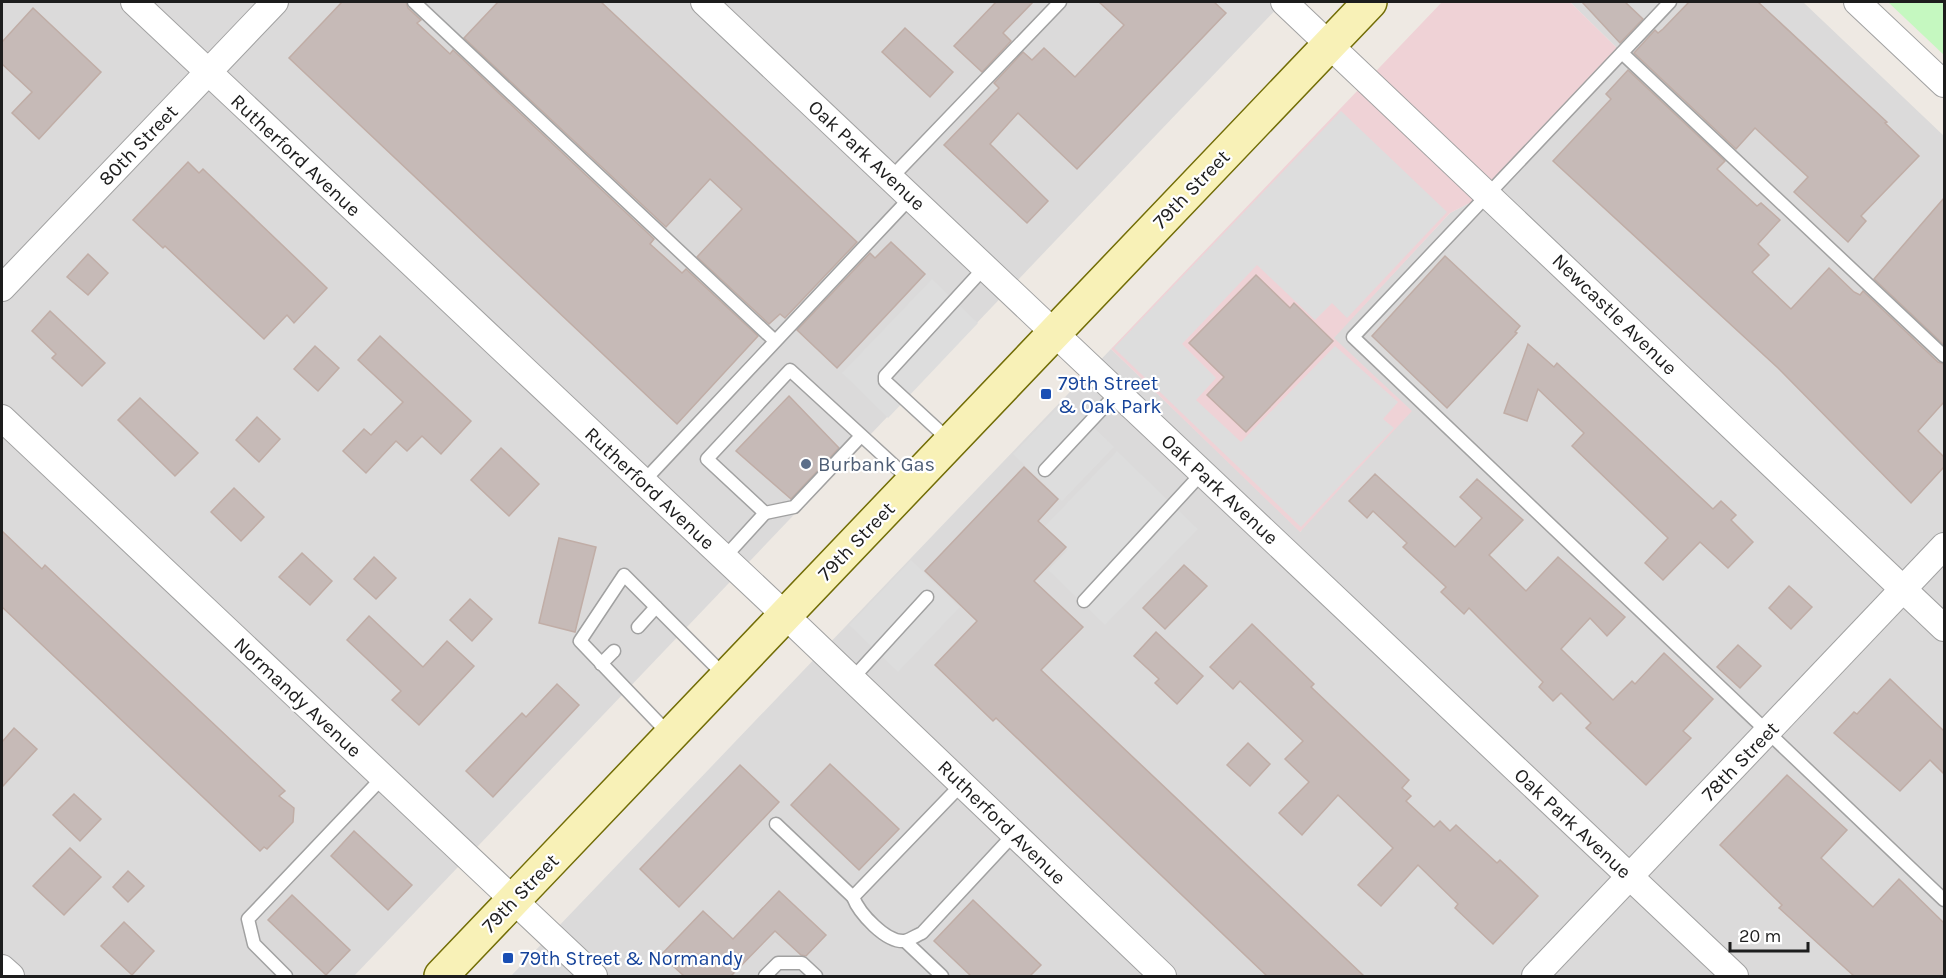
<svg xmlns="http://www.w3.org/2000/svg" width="1946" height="978" font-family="Karla,sans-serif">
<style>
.residential{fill:#dbdada}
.commercial{fill:#efd2d6}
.park{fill:#c5f8c0}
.parking{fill:#ddd}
.building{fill:#c6bab7;stroke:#c0ada6;stroke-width:1.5}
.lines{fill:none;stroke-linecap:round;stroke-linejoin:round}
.service-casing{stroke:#a1a1a1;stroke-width:15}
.minor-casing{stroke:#a1a1a1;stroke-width:28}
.secondary-casing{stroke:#726d06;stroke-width:36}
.service{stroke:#fff;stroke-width:12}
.minor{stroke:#fff;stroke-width:26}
.secondary{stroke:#f8f1b7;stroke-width:33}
.transit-dot{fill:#1a4fb4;stroke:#fff;stroke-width:2}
.service-dot{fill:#5c6f8a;stroke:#fff;stroke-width:2}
.labels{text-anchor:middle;stroke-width:4.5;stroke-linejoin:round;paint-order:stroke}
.street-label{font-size:20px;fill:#1d1d1d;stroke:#fff}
.transit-label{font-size:20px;fill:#164399;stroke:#fff;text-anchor:start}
.service-label{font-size:20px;fill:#4e5e75;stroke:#fff;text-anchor:start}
</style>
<rect width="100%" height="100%" fill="#eee9e3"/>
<!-- residential -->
<g class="residential">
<polygon points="2,2 1283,2 354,976 2,976"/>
<polygon points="1570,2 1803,2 1944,136 1944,976 511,976 1111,349 1301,532 1333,338 1450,213 1489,193 1621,52"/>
</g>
<!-- commercial -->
<polygon class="commercial" points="1442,2 1570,2 1622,53 1489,193 1450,213 1334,338 1412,411 1300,532 1111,349"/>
<!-- park -->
<polygon class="park" points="1888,2 1944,2 1944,55"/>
<!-- parking -->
<g class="parking">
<polygon points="1341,111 1447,212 1347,318 1332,303 1315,320 1257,265 1182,344 1216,378 1196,400 1241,442 1335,346 1398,402 1383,419 1394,428 1301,527 1114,348"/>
<polygon points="932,279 978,323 888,418 842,373"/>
<polygon points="1065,400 1114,447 1062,501 1013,454"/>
<polygon points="1117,451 1198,529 1105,625 1048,570 1068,549 1045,526"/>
<polygon points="911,560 960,607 898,672 849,625"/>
</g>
<!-- building -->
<g class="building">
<polygon points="342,2 406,2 408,8 421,20 417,23 432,37 450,54 453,50 654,239 650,244 682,273 686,269 758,336 677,424 289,58"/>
<polygon points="498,2 601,2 857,242 785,318 780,314 769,324 697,257 742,209 740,207 710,179 666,227 464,38"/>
<polygon points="996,2 1033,2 1003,33 1011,41 982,72 954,46"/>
<polygon points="1099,2 1214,2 1226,13 1077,169 1018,113 990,144 1048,201 1027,223 944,145 999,88 994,83 1023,52 1032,60 1044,48 1075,77 1124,25"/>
<polygon points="1582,2 1625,2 1643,19 1620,43"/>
<polygon points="1689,2 1758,2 1887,122 1885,123 1919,156 1861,216 1866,221 1848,242 1794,192 1808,177 1755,128 1736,149 1634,53 1655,30 1658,33 1663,29"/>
<polygon points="33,8 101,72 39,139 12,113 32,92 2,64 2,42"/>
<polygon points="905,28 953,72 930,97 882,52"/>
<polygon points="1628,70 1725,161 1717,169 1757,206 1761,203 1780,220 1758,244 1769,255 1752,272 1791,309 1829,268 1854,292 1860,295 1863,291 1938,362 1944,364 1944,402 1918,431 1944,457 1944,467 1911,503 1778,368 1553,161 1611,99 1606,94"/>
<polygon points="188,162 199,173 203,169 327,288 294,323 287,315 264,339 165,246 163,248 133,220"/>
<polygon points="1944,198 1944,345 1874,279"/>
<polygon points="891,242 925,274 837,368 797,330 870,253 875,258"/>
<polygon points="88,254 108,273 88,295 67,277"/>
<polygon points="1445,256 1520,326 1515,332 1517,333 1447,408 1372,336"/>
<polygon points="1256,275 1290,308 1294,303 1333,341 1246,432 1207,395 1224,377 1189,343"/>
<polygon points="50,311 105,363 82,386 52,358 56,354 32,331"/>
<polygon points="380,336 471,421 441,454 422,436 407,451 396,441 366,473 343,451 364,429 371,435 403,402 358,360"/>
<polygon points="1528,344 1554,367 1557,363 1713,509 1721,501 1736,515 1731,520 1753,542 1728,568 1700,542 1663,580 1645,563 1668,538 1572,446 1584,433 1538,389 1527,421 1504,413"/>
<polygon points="315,346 339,368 318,391 294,369"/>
<polygon points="789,396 839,448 791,499 736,451"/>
<polygon points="140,398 198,453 175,476 118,420"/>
<polygon points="257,417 280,439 259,462 236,440"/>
<polygon points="501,448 539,484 509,516 471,480"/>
<polygon points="1024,467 1058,499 1038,521 1066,547 1034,581 1083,627 1041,670 1364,976 1267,976 996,718 993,721 935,665 977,621 925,571"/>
<polygon points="1375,474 1455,547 1482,518 1460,497 1477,479 1523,520 1489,555 1526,591 1558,557 1625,617 1607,636 1590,618 1561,649 1613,700 1632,681 1635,684 1664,653 1713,699 1683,731 1691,738 1646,785 1586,728 1591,723 1561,693 1553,701 1539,687 1543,682 1469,608 1464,614 1441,592 1446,587 1403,547 1407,543 1373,511 1367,518 1349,501"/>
<polygon points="234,488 264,517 241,541 211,512"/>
<polygon points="2,531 42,569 45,565 285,791 279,796 294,808 293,822 267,849 264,847 260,851 2,607"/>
<polygon points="559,538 596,547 575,632 539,623"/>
<polygon points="302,553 332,581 310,605 279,577"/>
<polygon points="374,557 396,578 376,599 354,579"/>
<polygon points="1184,565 1207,586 1165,629 1143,608"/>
<polygon points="1789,586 1812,607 1791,629 1769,608"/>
<polygon points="470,599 492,619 472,641 450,620"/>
<polygon points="369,616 423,667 447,641 474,666 419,725 392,700 401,691 347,640"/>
<polygon points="1252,624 1314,684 1311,687 1409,780 1402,788 1411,796 1406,801 1434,827 1440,821 1450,831 1456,825 1497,863 1500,860 1538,896 1493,944 1455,908 1458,904 1418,865 1381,906 1358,885 1393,848 1338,795 1302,835 1279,813 1309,782 1285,759 1303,741 1240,681 1233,689 1210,667"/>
<polygon points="1156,632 1203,676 1177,704 1155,683 1159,679 1134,656"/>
<polygon points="1738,645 1761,666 1740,688 1717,667"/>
<polygon points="1890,679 1944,731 1944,774 1930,760 1900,791 1834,733 1854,712 1857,714"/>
<polygon points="557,684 579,705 493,797 466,771 522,713 526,717"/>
<polygon points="14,728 37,749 2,787 2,742"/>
<polygon points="1248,743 1270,764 1250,786 1227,765"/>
<polygon points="830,764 899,829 859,870 791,805"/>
<polygon points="740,765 779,802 679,907 640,869"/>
<polygon points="1787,775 1847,830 1821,858 1873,907 1899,879 1944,923 1944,976 1854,976 1779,908 1782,905 1720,845"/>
<polygon points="74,794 101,819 80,841 53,815"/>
<polygon points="354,831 412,885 388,910 331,856"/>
<polygon points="70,848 101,877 64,915 33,886"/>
<polygon points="128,871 144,886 128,902 113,887"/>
<polygon points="779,891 826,935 806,956 801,955 775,931 731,976 684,976 661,955 703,911 733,939"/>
<polygon points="292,895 350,950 326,975 268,920"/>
<polygon points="973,900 1041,965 1030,976 971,976 934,941"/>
<polygon points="124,922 154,951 132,975 101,946"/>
</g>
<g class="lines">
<defs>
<g id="service">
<polyline points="414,2 775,341"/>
<polyline points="1670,2 1353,337 1944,900"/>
<polyline points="1622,53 1944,356"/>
<polyline points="891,178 1060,2"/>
<polyline points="950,441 885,381 885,376 985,267"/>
<polyline points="1045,470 1117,393"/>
<polyline points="643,482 911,197"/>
<polyline points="765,513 794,507 861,436"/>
<polyline points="724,558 765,513 707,459 790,370 911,481"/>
<polyline points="1084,601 1202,473"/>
<polyline points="638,627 656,607"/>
<polyline points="601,664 614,651"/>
<polyline points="852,679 927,597"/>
<polyline points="669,734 580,641 624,575 725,676"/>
<path d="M 962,784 L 853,897 C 859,913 886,943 905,941 C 910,940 917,935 922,933 L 1014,834"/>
<polyline points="776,824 853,897"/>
<polyline points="905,941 942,976"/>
<polyline points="286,976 254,944 248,919 383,777"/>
<polyline points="765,976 778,963 802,963 816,976"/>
</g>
<g id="minor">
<polyline points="134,2 785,615 1163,976"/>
<polyline points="704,2 1735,976"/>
<polyline points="1284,2 1944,628"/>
<polyline points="1857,2 1944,84"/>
<polyline points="2,288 275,2"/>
<polyline points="2,418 594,976"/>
<polyline points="2,968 11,976"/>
<polyline points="1535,976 1944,546"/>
</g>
<polyline id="secondary" points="441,976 1370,2"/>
</defs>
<!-- service casing -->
<use href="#service" class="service-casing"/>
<!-- minor casing -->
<use href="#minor" class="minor-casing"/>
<!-- secondary casing -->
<use href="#secondary" class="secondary-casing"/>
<!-- service -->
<use href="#service" class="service"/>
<!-- minor -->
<use href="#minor" class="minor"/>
<!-- secondary -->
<use href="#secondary" class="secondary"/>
</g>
<!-- markers -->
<g class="transit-dot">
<rect x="1040" y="388" width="12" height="12" rx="3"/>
<rect x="502" y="952" width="12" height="12" rx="3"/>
</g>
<circle class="service-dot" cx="806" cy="464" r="6"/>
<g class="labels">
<!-- street labels -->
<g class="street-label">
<text transform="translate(138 145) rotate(-46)" y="7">80th Street</text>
<text transform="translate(296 155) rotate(43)" y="7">Rutherford Avenue</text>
<text transform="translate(867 155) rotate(43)" y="7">Oak Park Avenue</text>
<text transform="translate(1191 189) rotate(-46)" y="7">79th Street</text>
<text transform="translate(1615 314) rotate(44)" y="7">Newcastle Avenue</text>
<text transform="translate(650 488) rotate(43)" y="7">Rutherford Avenue</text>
<text transform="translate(1220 489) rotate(43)" y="7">Oak Park Avenue</text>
<text transform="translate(856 541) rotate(-46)" y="7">79th Street</text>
<text transform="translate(298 697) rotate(43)" y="7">Normandy Avenue</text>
<text transform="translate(1740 761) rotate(-46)" y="7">78th Street</text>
<text transform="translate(1002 822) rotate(44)" y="7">Rutherford Avenue</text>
<text transform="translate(1573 823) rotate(43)" y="7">Oak Park Avenue</text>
<text transform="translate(520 893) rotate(-46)" y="7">79th Street</text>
</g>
<!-- transit labels -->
<g class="transit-label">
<text x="1058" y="390">79th Street<tspan x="1058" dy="23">&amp; Oak Park</tspan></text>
<text x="520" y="965">79th Street &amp; Normandy</text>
</g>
<!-- service labels -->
<g class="service-label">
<text x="818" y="471">Burbank Gas</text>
</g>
</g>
<!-- border -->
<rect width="1946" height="978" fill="none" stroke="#1d1d1d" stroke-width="6"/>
<!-- scale -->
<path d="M1730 942v9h78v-9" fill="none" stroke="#1d1d1d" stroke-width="3"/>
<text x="1739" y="942" font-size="18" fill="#1d1d1d" stroke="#ffffff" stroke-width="4.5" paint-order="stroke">20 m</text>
</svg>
